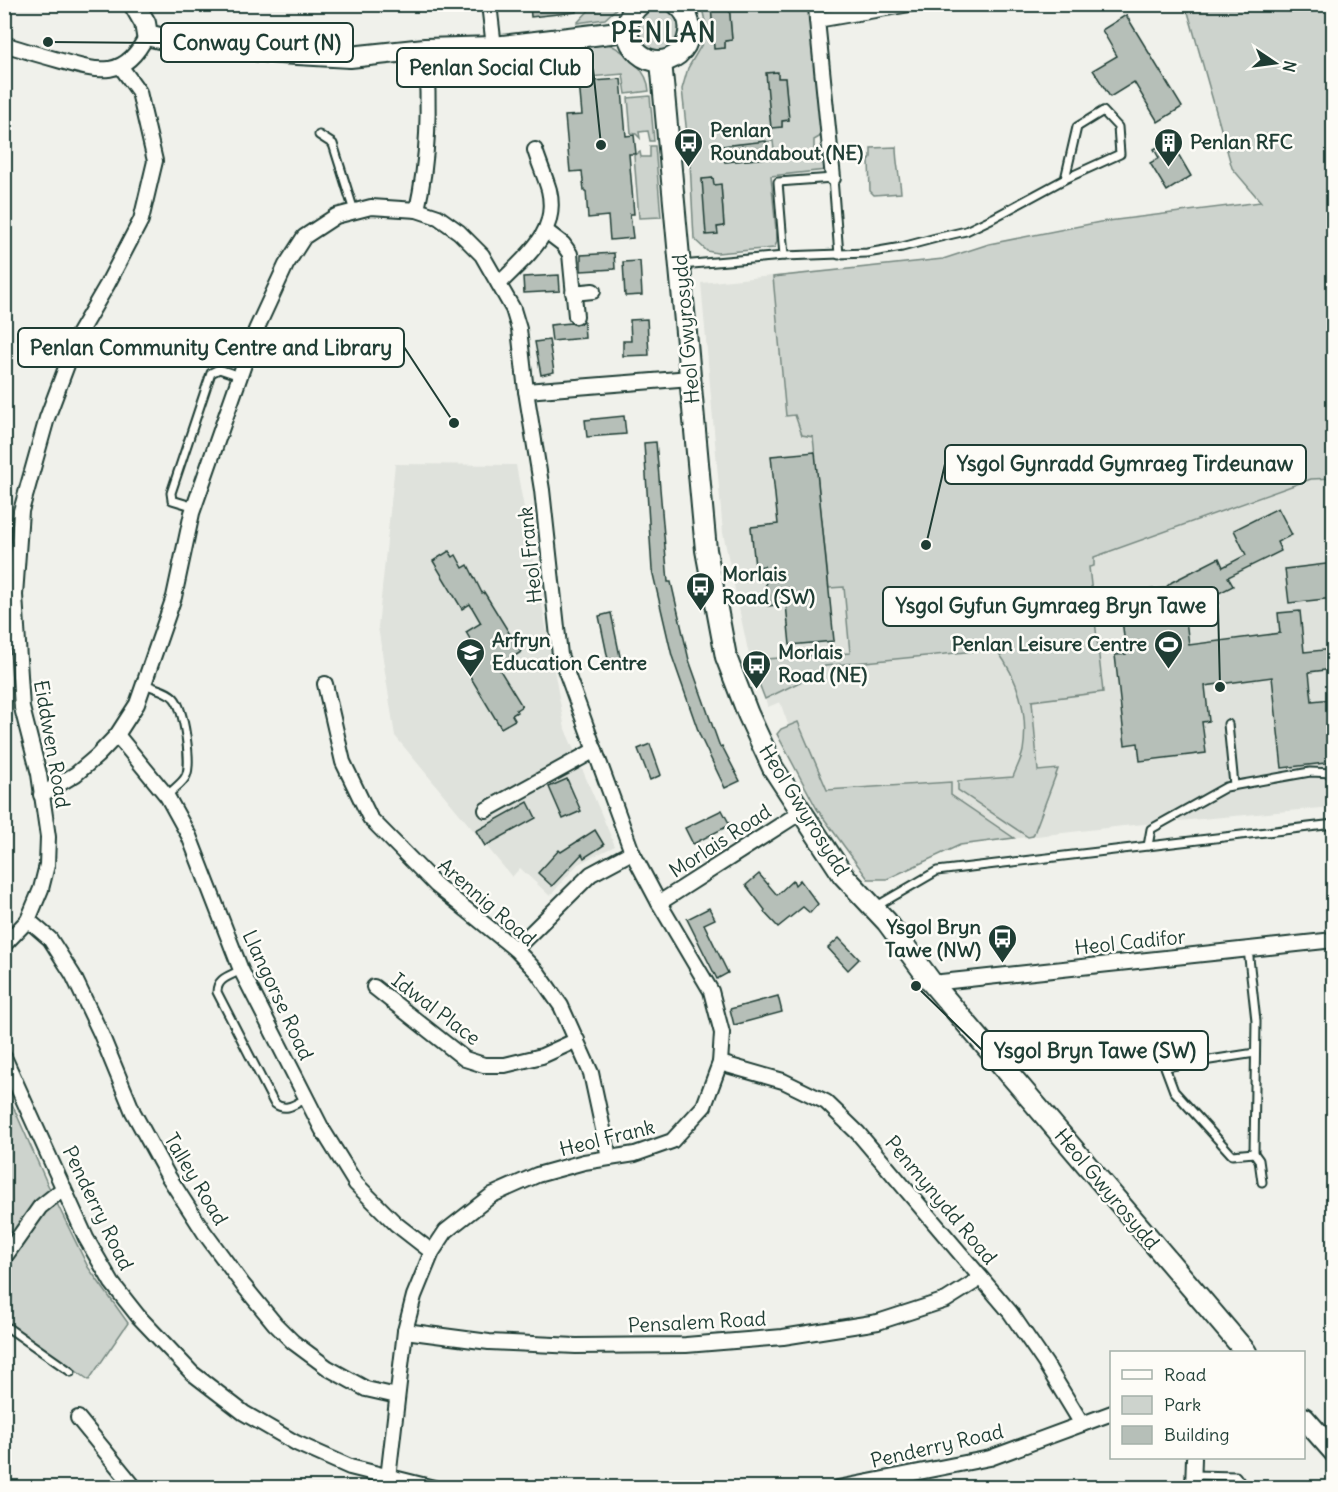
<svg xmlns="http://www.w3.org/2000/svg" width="1338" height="1492" font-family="Delius,sans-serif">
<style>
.built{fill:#dfe2dc}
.green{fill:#cdd3cd;stroke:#768880;stroke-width:1.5;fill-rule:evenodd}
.building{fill:#b6bfb8;stroke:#1f3d34;stroke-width:1.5}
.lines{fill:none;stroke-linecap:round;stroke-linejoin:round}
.lane-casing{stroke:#1f3d34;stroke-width:11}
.street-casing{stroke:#1f3d34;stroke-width:18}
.secondary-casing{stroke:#1f3d34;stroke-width:24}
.lane{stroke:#fdfcf7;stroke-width:7}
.street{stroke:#fdfcf7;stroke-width:14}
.secondary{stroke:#fdfcf7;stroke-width:20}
.labels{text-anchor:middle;stroke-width:5;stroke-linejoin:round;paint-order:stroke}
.poi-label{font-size:20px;font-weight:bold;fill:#1f3d34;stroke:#fdfcf7;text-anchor:start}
.street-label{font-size:20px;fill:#1f3d34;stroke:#fdfcf7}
.district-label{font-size:26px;font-weight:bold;letter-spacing:1.5px;fill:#1f3d34;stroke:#fdfcf7}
.leader{fill:none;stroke:#1f3d34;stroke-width:2}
.callout-dot{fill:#1f3d34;stroke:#fdfcf7;stroke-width:2}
.callout{fill:#fdfcf7;stroke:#1f3d34;stroke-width:2}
.callout-label{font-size:21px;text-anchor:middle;font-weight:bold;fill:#1f3d34}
</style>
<rect width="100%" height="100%" fill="#f0f1eb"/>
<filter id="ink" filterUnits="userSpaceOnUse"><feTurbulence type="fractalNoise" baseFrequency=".0167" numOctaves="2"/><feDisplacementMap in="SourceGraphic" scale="12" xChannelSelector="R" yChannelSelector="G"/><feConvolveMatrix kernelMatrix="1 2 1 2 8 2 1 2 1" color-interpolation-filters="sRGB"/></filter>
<g filter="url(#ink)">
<!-- built -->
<g class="built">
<polygon points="1100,222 1311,478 1333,478 1333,807 1123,826 960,845 887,879 868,879 817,809 777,734 781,729 789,727 780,702 768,707 750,660 723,533 701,283 943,259 989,244"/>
<polygon points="395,464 516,465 565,729 615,846 578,864 550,896 520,868 512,877 395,736 378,627"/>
</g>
<!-- green -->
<g class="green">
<polygon points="594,5 620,5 605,19 577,23"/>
<path d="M 657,5 L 672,9 L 683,29 L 673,49 C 669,50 662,53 658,53 C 631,52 628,14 657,5 Z"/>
<path d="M 699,5 L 711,5 L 715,48 L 725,48 L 725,41 L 732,40 L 729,5 L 812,5 L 822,129 L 821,136 L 814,140 L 814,155 L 825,158 L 826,170 L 771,176 L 777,242 L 774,248 L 717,253 L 707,251 L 694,239 L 690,162 L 682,89 L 688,68 L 702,44 L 706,26 L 702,8 ZM 777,72 L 778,78 L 785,78 L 789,120 L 782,121 L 782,127 L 771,128 L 767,73 ZM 773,141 L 774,150 L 767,151 L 767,158 L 725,162 L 724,156 L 717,156 L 716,147 ZM 713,178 L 714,185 L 721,185 L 724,226 L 717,227 L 717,234 L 702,180 Z"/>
<path d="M 1186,5 L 1333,5 L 1333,478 L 1311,479 L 1094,557 L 1094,566 L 1089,567 L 1103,692 L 1032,701 L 1038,771 L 1058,769 L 1033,836 L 1028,837 L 958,790 L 958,781 L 1013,777 C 1016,769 1021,760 1023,751 C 1029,714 1018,678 996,649 L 825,666 L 814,675 L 765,699 L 750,660 L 850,653 L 844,587 L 829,588 L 813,437 L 802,435 L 795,415 L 786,416 L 773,277 L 943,259 L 989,244 L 1100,222 L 1261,202 L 1232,168 Z"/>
<path d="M 609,44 C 627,53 648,70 649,91 L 626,94 L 623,74 L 589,77 L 586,46 Z"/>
<polygon points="650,96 654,141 650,141 648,131 639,132 640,138 636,134 631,133 628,98"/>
<polygon points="650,146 655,146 661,217 639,218 634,156 640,152 641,157 650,157"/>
<path d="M 896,147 C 896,164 900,177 901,193 L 874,195 L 870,191 L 869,161 L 871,157 L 871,148 Z"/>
<polygon points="798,722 827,790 951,782 951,795 1014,838 960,845 887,879 868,879 817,809 777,734 781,729"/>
<polygon points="4,1086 47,1183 88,1267 128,1323 89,1380 5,1322"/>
</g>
<!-- building -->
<g class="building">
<polygon points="530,4 576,4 576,12 531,17"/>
<polygon points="711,4 729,4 732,40 725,41 725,48 714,49"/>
<polygon points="1126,15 1182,107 1158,122 1134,82 1110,97 1093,70 1117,56 1102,30"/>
<polygon points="778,72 778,78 785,78 789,120 782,121 782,127 771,128 766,73"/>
<polygon points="621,79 626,136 634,135 636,154 629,154 634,214 630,214 633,238 610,240 608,216 588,218 586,191 584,191 582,171 570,172 565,116 582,115 579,82"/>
<polygon points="1170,140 1191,176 1167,191 1150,163 1159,158 1154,149"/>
<polygon points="766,141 767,158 725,162 723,146"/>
<polygon points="713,178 714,185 721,184 724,226 717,227 718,234 706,235 702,179"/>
<polygon points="614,253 615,269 581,271 581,255"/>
<polygon points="640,261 642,295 625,296 623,262"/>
<polygon points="559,275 560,291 524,293 523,277"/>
<polygon points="647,319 649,355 623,356 623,341 631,341 630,320"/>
<polygon points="584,322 585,338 552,341 550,325 571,323 576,325"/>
<polygon points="549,340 554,372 541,375 535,342"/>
<polygon points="624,416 626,434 587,437 585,420"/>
<polygon points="656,442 668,582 671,582 689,660 720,747 722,746 740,781 725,788 700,736 672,656 652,570 644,443"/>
<polygon points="815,452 834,641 790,645 786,604 768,606 764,566 755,567 751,527 778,524 771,456"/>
<polygon points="1278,508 1292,535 1277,542 1281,551 1228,577 1233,586 1215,595 1219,603 1186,620 1189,645 1280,633 1278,613 1300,611 1304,652 1334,649 1334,669 1309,672 1312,701 1332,699 1334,762 1282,768 1272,677 1205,686 1209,721 1202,722 1206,753 1140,761 1138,743 1125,745 1115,655 1126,654 1119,593 1165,588 1172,582 1219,558 1223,567 1246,555 1234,530"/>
<polygon points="449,551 453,557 456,555 463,568 468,565 482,593 484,592 521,652 498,667 522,706 516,710 517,712 512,715 515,720 501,728 465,668 481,658 466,632 481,623 470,604 462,609 433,561"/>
<polygon points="1334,563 1334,598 1289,603 1285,569"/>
<polygon points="611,613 622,666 610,669 599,616"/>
<polygon points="650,744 661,775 650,780 638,749"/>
<polygon points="567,779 581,811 563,819 549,787"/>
<polygon points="528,802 536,818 485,846 476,831"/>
<polygon points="722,810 730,825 693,844 685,828"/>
<polygon points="595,830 604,845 584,858 582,854 552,886 538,873 559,850 561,852"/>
<polygon points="759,874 777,895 793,880 795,885 800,880 818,904 810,913 803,907 778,927 764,912 765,910 746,885"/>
<polygon points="709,908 715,919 704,924 728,973 717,979 687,919"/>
<polygon points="839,938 859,959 848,970 828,948"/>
<polygon points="778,996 782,1012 734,1025 730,1009"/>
</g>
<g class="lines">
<defs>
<g id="lane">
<polyline points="319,135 333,144 354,211"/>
<polyline points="784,256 778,182 833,178 839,255"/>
<polyline points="681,265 784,256 867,253 902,247 936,238 966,231 993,218 1065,179 1120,154 1118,127 1103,111 1077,127 1065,179"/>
<polyline points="195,507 172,500 171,493 211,373 219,369 240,376"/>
<path d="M 144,684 C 154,688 168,691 174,698 C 184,709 192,763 186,776 C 183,783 173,789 167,796"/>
<polyline points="1228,724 1234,785"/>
<polyline points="1148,846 1151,829 1226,787 1310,772 1334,773"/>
<polyline points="875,907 937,871 1334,824"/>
<polyline points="1248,949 1256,1021 1254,1153 1259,1160 1262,1182"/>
<path d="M 241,970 C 230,976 217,978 217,992 L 274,1103 C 285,1112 294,1105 305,1099"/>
<polyline points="1254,1153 1232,1155 1174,1091 1165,1067 1255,1053"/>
<polyline points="4,1325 71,1372"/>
<polyline points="1194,1475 1236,1476 1245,1488"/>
</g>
<g id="street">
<polyline points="489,4 494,47"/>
<polyline points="816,4 817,20 910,4"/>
<polyline points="817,20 833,178"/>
<path d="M 4,44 C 22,50 40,55 58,60 C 99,72 125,80 147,35"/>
<path d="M 417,210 C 429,156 430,104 425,49"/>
<polyline points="546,231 563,244 570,254 576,316"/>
<path d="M 499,284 C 526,256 559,233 549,190 C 545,176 539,163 535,150"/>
<polyline points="573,293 593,291"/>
<polyline points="526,391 691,378"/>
<polyline points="325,684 343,762 370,818 436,885 515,949 538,973 561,1006 591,1073 609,1157"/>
<polyline points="117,735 167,796 189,836 241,970 322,1129 356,1184 396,1224 432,1252"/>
<polyline points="41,795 76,774 97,756 117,735 137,704 174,597 192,513 256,330 286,265 304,237 336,216 371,207 417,210 438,217 459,232 482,255 513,309 519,329 526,391 542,490 560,655 632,852 659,903 711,991 722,1033 720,1063 704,1106 672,1141 635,1154 584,1162 537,1175 492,1195 446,1231 432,1252 414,1296 405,1331 388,1478"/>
<polyline points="486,810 595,750"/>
<polyline points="659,903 801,812"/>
<polyline points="28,920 50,939 73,975 101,1034 133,1112 168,1176 204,1232 243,1285 275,1324 293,1342 328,1368 366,1389 397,1396"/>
<polyline points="4,945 28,920 41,889 47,865 48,837 39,774 22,708 15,595 21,511 47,418 79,333 107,285 141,220 155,161 139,92 121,67"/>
<polyline points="515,949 591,874 632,852"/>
<polyline points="932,983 1334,940"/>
<polyline points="374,987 465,1059 484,1065 505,1065 542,1056 577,1040"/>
<polyline points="4,1057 86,1238 112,1283 138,1316 192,1373 244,1413 296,1443 350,1467 434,1488"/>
<polyline points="720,1063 783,1081 826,1102 858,1133 1010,1312 1045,1363 1082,1424"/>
<polyline points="4,1258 40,1207 64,1188"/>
<polyline points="405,1331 489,1342 576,1346 686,1345 783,1337 878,1322 946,1300 981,1278"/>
<polyline points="78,1418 135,1488"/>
<polyline points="838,1488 990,1458 1112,1413"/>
<polyline points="1193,1488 1194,1458"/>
</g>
<g id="secondary">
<polyline points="134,4 145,23 147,35 168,40 280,53 350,57 425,49 494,47 627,31"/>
<path d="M 640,4 C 607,32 646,79 678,54 C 684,49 688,41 689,33 C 691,22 686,11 677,4"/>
<polyline points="661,61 706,550 726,657 748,714 773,768 843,875 887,922 932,983 1246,1352"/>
<polyline points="1304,1418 1334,1452"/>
</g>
</defs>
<!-- lane casing -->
<use href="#lane" class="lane-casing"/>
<!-- street casing -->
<use href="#street" class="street-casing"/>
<!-- secondary casing -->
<use href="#secondary" class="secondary-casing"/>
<!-- lane -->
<use href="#lane" class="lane"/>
<!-- street -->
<use href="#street" class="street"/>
<!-- secondary -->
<use href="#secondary" class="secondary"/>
</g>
</g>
<!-- icons -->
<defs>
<symbol id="bus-pin" viewBox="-11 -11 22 30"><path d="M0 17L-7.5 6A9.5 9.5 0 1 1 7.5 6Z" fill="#1f3d34" stroke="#fdfcf7"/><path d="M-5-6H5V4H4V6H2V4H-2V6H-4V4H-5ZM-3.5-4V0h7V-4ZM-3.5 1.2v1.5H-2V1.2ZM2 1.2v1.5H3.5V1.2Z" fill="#fff"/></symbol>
<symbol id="building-pin" viewBox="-11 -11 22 30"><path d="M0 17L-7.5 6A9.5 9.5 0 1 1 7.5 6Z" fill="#1f3d34" stroke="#fdfcf7"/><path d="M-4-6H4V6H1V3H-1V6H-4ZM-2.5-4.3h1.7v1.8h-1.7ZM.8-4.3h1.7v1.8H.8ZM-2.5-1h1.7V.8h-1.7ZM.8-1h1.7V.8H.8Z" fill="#fff"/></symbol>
<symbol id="stadium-pin" viewBox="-11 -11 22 30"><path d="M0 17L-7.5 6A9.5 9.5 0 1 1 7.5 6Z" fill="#1f3d34" stroke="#fdfcf7"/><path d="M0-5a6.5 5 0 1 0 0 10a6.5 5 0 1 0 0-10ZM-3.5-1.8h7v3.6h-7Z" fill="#fff"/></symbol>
<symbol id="school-pin" viewBox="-11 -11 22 30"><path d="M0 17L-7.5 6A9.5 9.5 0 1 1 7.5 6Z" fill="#1f3d34" stroke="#fdfcf7"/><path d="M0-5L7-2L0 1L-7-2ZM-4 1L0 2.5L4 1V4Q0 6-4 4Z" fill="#fff"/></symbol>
</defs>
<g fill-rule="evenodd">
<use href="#bus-pin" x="672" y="126" width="33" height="45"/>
<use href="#building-pin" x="1152" y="126" width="33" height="45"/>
<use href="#bus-pin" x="684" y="570" width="33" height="45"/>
<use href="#stadium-pin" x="1152" y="628" width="33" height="45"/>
<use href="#school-pin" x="454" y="636" width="33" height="45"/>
<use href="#bus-pin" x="740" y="648" width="33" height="45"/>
<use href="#bus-pin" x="986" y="922" width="33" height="45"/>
</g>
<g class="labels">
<!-- poi labels -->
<g class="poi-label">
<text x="710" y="137">Penlan<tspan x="710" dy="23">Roundabout (NE)</tspan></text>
<text x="1190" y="149">Penlan RFC</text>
<text x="722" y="581">Morlais<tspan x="722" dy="23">Road (SW)</tspan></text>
<text x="492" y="647">Arfryn<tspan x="492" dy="23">Education Centre</tspan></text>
<text x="1147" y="651" text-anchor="end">Penlan Leisure Centre</text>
<text x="778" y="659">Morlais<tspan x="778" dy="23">Road (NE)</tspan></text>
<text x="981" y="934" text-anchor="end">Ysgol Bryn<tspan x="981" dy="23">Tawe (NW)</tspan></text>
</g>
<!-- street labels -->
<g class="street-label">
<text transform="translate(686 329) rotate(-95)" y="7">Heol Gwyrosydd</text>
<text transform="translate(530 555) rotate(-96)" y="7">Heol Frank</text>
<text transform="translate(52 744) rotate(80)" y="7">Eiddwen Road</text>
<text transform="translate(804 810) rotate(58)" y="7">Heol Gwyrosydd</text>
<text transform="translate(720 841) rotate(-33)" y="7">Morlais Road</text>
<text transform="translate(487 902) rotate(41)" y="7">Arennig Road</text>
<text transform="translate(1130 942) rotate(-6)" y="7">Heol Cadifor</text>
<text transform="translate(278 995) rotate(65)" y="7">Llangorse Road</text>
<text transform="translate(436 1009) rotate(37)" y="7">Idwal Place</text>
<text transform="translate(607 1138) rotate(-14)" y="7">Heol Frank</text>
<text transform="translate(196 1179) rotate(59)" y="7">Talley Road</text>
<text transform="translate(1107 1189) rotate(50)" y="7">Heol Gwyrosydd</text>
<text transform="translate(941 1200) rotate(50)" y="7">Penmynydd Road</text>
<text transform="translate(98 1208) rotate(64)" y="7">Penderry Road</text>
<text transform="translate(697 1322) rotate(-3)" y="7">Pensalem Road</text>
<text transform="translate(937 1446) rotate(-13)" y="7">Penderry Road</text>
</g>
<!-- district labels -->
<g class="district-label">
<text x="664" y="42">PENLAN</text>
</g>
</g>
<!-- callouts -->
<path class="leader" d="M48 42L161 43M601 145L593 68M454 423L404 347M926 545L945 464M1220 687L1218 606M916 986L982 1050"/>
<g class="callout-dot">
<circle cx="48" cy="42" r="6"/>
<circle cx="601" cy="145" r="6"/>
<circle cx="454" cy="423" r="6"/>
<circle cx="926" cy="545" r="6"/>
<circle cx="1220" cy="687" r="6"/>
<circle cx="916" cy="986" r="6"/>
</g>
<g class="callout">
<rect x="161" y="23" width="192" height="39" rx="6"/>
<rect x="397" y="48" width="196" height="39" rx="6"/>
<rect x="18" y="328" width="386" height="39" rx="6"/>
<rect x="945" y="445" width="361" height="39" rx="6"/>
<rect x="883" y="587" width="335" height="39" rx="6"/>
<rect x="982" y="1031" width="226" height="39" rx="6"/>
</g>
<g class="callout-label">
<text x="257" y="50">Conway Court (N)</text>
<text x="495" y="75">Penlan Social Club</text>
<text x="211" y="355">Penlan Community Centre and Library</text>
<text x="1125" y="471">Ysgol Gynradd Gymraeg Tirdeunaw</text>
<text x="1051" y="613">Ysgol Gyfun Gymraeg Bryn Tawe</text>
<text x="1095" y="1058">Ysgol Bryn Tawe (SW)</text>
</g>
<!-- margin -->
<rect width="1338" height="1492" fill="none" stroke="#fdfcf7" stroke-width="24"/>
<rect x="12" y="12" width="1314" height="1468" fill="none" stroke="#1f3d34" stroke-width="2" filter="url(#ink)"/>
<!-- legend -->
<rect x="1110" y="1351" width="195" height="108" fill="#fdfcf7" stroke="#a4b0a9" stroke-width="1.5"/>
<rect x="1122" y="1370" width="30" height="9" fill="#fdfcf7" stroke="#a4b0a9" stroke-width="1.5"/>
<text x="1164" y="1381" font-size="18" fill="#1f3d34">Road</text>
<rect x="1122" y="1396" width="30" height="18" fill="#cdd3cd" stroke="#a4b0a9" stroke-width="1.5"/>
<text x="1164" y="1411" font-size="18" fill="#1f3d34">Park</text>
<rect x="1122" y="1426" width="30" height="18" fill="#b6bfb8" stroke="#a4b0a9" stroke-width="1.5"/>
<text x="1164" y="1441" font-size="18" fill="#1f3d34">Building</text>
<!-- north arrow -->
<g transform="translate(1275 63) rotate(103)" stroke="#fdfcf7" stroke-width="4.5" paint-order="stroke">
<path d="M0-4.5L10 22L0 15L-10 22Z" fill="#1f3d34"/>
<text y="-9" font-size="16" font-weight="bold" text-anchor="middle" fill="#1f3d34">N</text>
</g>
</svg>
